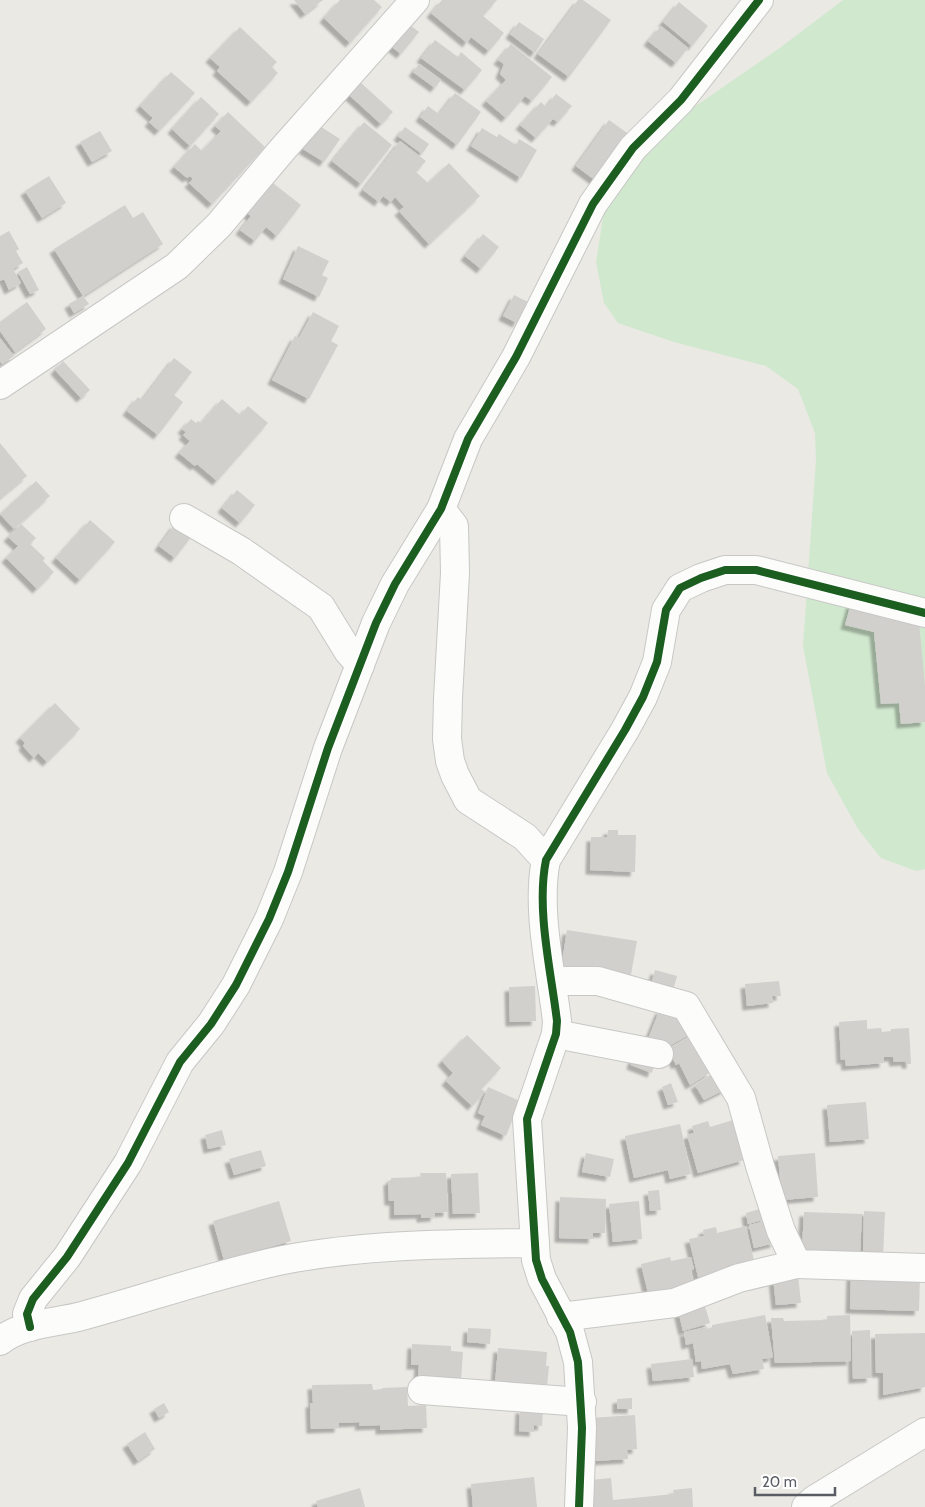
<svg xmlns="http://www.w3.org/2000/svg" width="925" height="1507" font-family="Cabin,sans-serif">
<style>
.green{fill:#d0e8ce}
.building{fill:#d1d0cd;filter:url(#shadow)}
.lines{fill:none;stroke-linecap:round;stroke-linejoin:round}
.street-casing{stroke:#c7c7c6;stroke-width:30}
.street{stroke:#fcfcfb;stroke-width:28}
.cycleway-casing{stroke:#fff;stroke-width:11}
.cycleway{stroke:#1b5e20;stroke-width:8}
</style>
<defs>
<filter id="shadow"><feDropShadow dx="-4.5" dy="4.5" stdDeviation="1" flood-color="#0004"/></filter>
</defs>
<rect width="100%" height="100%" fill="#eae9e4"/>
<!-- green -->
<polygon class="green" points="843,0 925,0 925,869 916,871 881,858 858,829 827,773 803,646 816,460 815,433 798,389 766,366 674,342 618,323 604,303 596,262 605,205 646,153 687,112 781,47"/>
<!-- building -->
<g class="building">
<polygon points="294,0 323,0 305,14"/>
<polygon points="340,0 374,0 382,7 350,43 324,18"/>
<polygon points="442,0 497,0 483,16 504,33 489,51 471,37 467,43 431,13"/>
<polygon points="578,0 583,0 611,20 569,77 538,54"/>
<polygon points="679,2 708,26 692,46 663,22"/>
<polygon points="519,22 544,39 535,53 510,34"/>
<polygon points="410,25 419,32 401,54 392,47"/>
<polygon points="661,26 688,48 676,63 648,41"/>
<polygon points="240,27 277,62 272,67 278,73 251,102 217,71 220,67 210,58"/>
<polygon points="435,40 458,57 461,52 482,70 465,90 421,58"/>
<polygon points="511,44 552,77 532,101 525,96 506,118 486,101 506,80 500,74 504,64 498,60"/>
<polygon points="419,64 441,80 435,88 413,72"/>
<polygon points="171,72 195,93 159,131 149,122 153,118 140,106"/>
<polygon points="359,81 393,112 381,124 348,94"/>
<polygon points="455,93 481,112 457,145 420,117 428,106 439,114"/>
<polygon points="556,94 572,106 558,122 553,119 536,138 520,125 541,102 546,107"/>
<polygon points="201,97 219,114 190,146 172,129"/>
<polygon points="228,112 265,147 212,204 189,183 193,179 190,176 187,178 174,167 195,144 202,151 221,131 215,126"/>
<polygon points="609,120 630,135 596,181 576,166"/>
<polygon points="364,122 392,145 361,184 332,161"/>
<polygon points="318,125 340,139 324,162 303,149"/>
<polygon points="405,127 429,144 422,154 398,136"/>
<polygon points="482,128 497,137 499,134 516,145 519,139 537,150 521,178 471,146"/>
<polygon points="100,131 112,151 92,162 80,142"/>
<polygon points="400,141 426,161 416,172 428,183 449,163 480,196 429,244 399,211 404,207 395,197 391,202 383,196 379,202 363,190"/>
<polygon points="49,176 66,203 42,218 25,191"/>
<polygon points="269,180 301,205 277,236 266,227 255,241 240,230 251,216 245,211"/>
<polygon points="125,205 133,218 143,212 163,244 83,296 54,249"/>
<polygon points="9,231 19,249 16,251 23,263 13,269 21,283 9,290 4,279 0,281 0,236"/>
<polygon points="483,234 499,247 481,269 465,256"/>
<polygon points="298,246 329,261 322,275 328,278 319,297 283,279"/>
<polygon points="27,267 39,290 30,294 18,272"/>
<polygon points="514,295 528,302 517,323 503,316"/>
<polygon points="83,296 89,304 74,313 69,304"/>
<polygon points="27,302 46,329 15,352 0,331 0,322"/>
<polygon points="313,312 339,326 331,341 338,345 309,399 272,380 295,336 299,338"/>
<polygon points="0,338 14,356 2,364 0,361"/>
<polygon points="174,358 192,372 174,395 183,402 158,435 127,411 138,397 142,400"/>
<polygon points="63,361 90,390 81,398 55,370"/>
<polygon points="222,399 240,415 248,406 268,423 217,481 197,464 195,466 179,453 190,441 183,435 186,432 182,429 191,419 196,423 198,421 201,423"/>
<polygon points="0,443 27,476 0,498"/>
<polygon points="36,481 50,496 14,529 0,514"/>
<polygon points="237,490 255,505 240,523 222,508"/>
<polygon points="90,520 115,542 80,580 56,558"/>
<polygon points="21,524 36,538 30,544 45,558 43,561 54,572 37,589 6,558 18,546 8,537"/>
<polygon points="175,524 192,536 175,558 159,546"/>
<polygon points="851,603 907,615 908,623 919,622 925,686 925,722 901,724 899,703 881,704 874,632 845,625"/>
<polygon points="55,703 80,729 47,762 38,753 34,758 23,746 25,743 20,738"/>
<polygon points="608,830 618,830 618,835 636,835 635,872 590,870 591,837 607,837"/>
<polygon points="567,930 637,941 630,980 561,969"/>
<polygon points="655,970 677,976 672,994 650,988"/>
<polygon points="779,981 781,996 772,996 773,1003 747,1006 745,984"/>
<polygon points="535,986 536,1021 510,1022 509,987"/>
<polygon points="660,1009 677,1016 694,1032 667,1047 648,1039"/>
<polygon points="867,1020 867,1029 881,1028 882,1032 891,1031 891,1029 909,1028 911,1064 906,1064 906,1061 894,1062 893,1057 884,1057 884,1063 846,1066 845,1059 841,1060 839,1022"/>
<polygon points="467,1035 501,1068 481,1089 485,1092 472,1106 446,1081 453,1073 442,1061"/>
<polygon points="692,1035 711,1072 690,1085 679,1063 676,1065 668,1049"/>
<polygon points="633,1058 654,1066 652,1073 631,1065"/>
<polygon points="715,1072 726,1089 704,1100 695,1085"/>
<polygon points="671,1083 678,1102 668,1105 662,1087"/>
<polygon points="488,1087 520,1101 506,1136 481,1125 485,1116 478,1113"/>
<polygon points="866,1102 869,1139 830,1142 827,1105"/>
<polygon points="733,1120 744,1160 698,1173 687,1135 694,1133 692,1126 708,1121 710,1127"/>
<polygon points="680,1124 691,1174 670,1179 668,1170 634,1178 625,1136"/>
<polygon points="222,1130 226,1145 208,1149 205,1135"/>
<polygon points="261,1150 266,1166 234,1175 229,1159"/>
<polygon points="586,1153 614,1159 610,1177 582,1172"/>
<polygon points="815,1153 818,1197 782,1200 778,1156"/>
<polygon points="420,1173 446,1173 448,1212 435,1213 435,1217 421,1218 421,1214 394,1215 394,1201 389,1201 388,1181 391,1180 391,1178 421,1177"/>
<polygon points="478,1173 480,1213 453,1214 451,1174"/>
<polygon points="659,1190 661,1210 650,1211 648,1191"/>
<polygon points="560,1197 606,1199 605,1233 593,1233 593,1239 559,1238"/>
<polygon points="279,1201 291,1241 224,1260 213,1221"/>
<polygon points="639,1201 642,1239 613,1242 609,1204"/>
<polygon points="763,1208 766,1219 748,1224 746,1213"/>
<polygon points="864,1211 885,1212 883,1257 863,1256"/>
<polygon points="804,1212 862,1214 860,1253 802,1250"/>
<polygon points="770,1220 775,1243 754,1248 749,1225"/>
<polygon points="746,1226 755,1265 700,1285 689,1239 704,1236 703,1230 716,1227 717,1233"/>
<polygon points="670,1257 671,1261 691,1257 694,1269 691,1270 694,1285 660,1293 659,1290 648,1293 641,1264"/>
<polygon points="798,1275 801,1303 776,1305 773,1277"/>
<polygon points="851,1275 920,1277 919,1311 850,1309"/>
<polygon points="704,1303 710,1323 683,1331 678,1310"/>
<polygon points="765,1315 773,1357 762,1359 764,1369 733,1374 730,1364 702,1369 701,1361 696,1362 693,1343 686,1345 684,1332 707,1327 708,1329 712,1329 712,1325"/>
<polygon points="850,1315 851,1361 775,1363 771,1318 783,1318 784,1321 827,1320 827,1316"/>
<polygon points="468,1328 491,1329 490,1344 467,1342"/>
<polygon points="870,1330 871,1378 853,1379 852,1331"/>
<polygon points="925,1333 925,1387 883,1395 883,1373 876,1373 875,1334"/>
<polygon points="412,1344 451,1346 451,1351 463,1352 461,1380 418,1377 419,1365 411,1365"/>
<polygon points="498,1348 547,1352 546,1366 549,1366 547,1387 495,1384"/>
<polygon points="692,1359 694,1377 653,1381 651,1364"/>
<polygon points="372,1384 373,1390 382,1389 382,1388 407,1387 408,1406 426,1405 427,1428 380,1430 380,1425 359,1426 360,1422 339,1423 339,1428 311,1429 310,1403 313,1403 312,1385"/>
<polygon points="632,1398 632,1409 617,1409 617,1399"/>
<polygon points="164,1403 169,1412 159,1418 154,1409"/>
<polygon points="520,1409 543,1410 542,1426 534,1425 534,1432 519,1431"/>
<polygon points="635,1415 637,1449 627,1450 628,1459 593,1461 590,1418"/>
<polygon points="145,1432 155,1449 138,1461 127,1444"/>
<polygon points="534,1477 537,1507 473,1507 471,1484"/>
<polygon points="611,1478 613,1500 674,1494 673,1490 692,1488 693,1507 594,1507 591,1480"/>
<polygon points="360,1488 365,1507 318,1507 316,1501"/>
</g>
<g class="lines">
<defs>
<g id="street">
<polyline points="0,385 177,266 219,225 282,150 415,0"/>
<polyline points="441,509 454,526 455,573 448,698 447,739 450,761 455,775 468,800 525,837 546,860"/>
<polyline points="184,518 241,551 321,607 348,651 360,665"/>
<polyline points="552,981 598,981 686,1006 741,1098 760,1166 781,1231 797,1264 925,1268"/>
<polyline points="556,1034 659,1054"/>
<polyline points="561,1317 674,1303 739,1278 797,1264"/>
<polyline points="30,1327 27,1314 33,1299 67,1257 128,1163 180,1062 211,1024 236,985 269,919 288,872 328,748 376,623 395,584 441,509 468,439 516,357 593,204 633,148 681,100 759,0"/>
<path d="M 0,1341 C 22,1323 56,1323 82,1316 C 149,1298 215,1274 283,1260 C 366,1244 451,1244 535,1243"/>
<polyline points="422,1390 582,1402"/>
<path d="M 579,1507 L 582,1428 L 578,1362 L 570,1332 L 542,1279 L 536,1260 L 527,1119 L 556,1034 L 557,1021 C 551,971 536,909 546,860 L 625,730 L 643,697 L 657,662 L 666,610 L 680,588 L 701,578 L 725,570 L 756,570 L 925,613"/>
<polyline points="806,1507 814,1500 925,1432"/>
</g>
</defs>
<!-- street casing -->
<use href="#street" class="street-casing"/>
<!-- street -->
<use href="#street" class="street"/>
<defs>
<g id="cycleway">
<polyline points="30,1327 27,1314 33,1299 67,1257 128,1163 180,1062 211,1024 236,985 269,919 288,872 328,748 376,623 395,584 441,509 468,439 516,357 593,204 633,148 681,100 759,0"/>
<path d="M 579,1507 L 582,1428 L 578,1362 L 570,1332 L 542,1279 L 536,1260 L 527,1119 L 556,1034 L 557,1021 C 551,971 536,909 546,860 L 625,730 L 643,697 L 657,662 L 666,610 L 680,588 L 701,578 L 725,570 L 756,570 L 925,613"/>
</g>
</defs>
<!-- cycleway casing -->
<use href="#cycleway" class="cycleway-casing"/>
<!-- cycleway -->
<use href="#cycleway" class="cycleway"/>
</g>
<!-- scale -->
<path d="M755 1487v8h80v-8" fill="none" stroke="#595d63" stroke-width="2.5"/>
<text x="762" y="1487" font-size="15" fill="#595d63" stroke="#ffffff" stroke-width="4" paint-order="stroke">20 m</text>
</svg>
